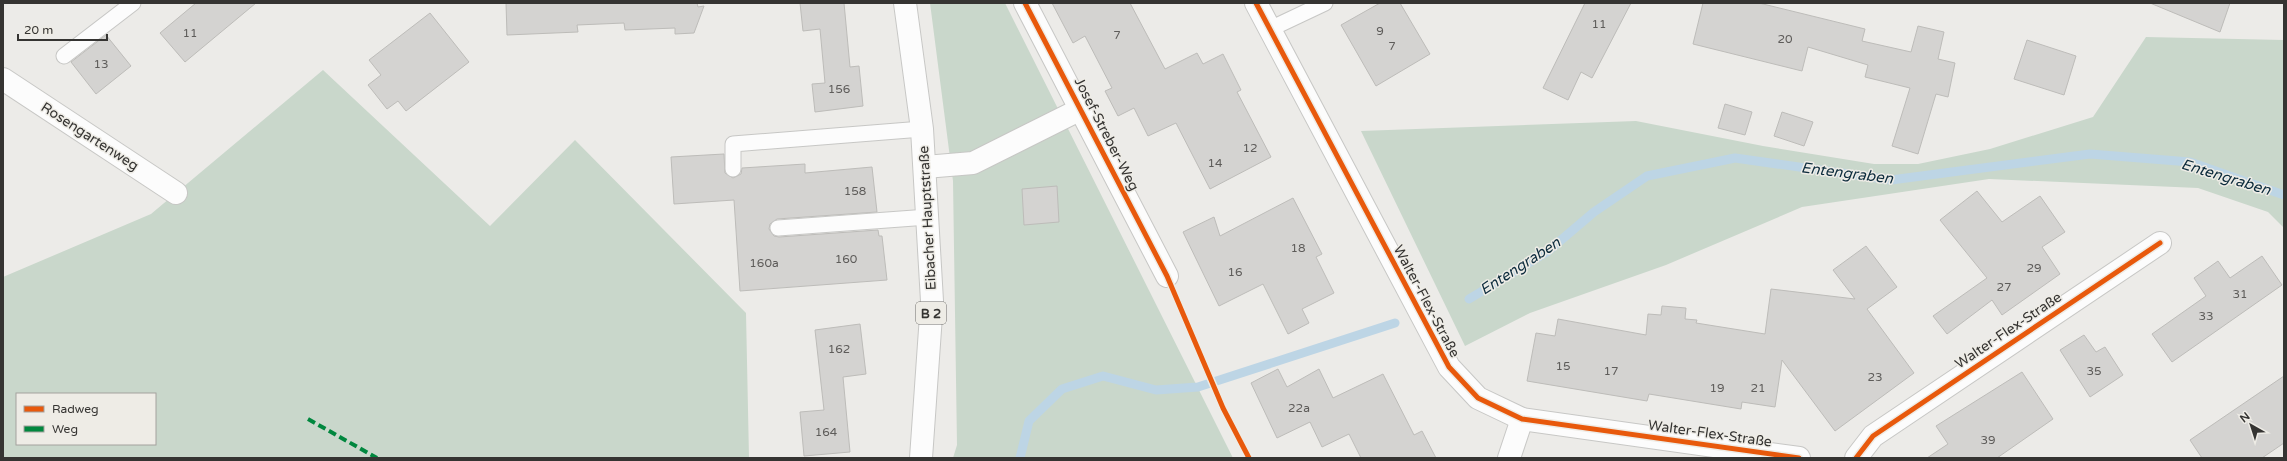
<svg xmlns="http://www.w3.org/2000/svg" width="2287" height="461" font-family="'Varela Round',sans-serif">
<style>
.green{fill:#c9d7cb;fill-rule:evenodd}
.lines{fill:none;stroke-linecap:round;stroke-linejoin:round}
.stream{stroke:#bdd5e5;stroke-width:9}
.building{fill:#d4d3d1;stroke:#bdbcb9}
.lane-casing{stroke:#c7c7c5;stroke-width:17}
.street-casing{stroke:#c7c7c5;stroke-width:24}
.primary-casing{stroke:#c7c7c5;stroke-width:24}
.lane{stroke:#fcfcfc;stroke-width:15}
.street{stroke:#fcfcfc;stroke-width:22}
.primary{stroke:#fcfcfc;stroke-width:22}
.quiet{stroke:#00873e;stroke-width:4;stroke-dasharray:8 4;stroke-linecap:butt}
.cycleway-casing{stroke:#eeece6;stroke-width:8}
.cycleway{stroke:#e8590c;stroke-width:5}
.labels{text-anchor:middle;stroke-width:3;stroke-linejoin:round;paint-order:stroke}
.number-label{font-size:12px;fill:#5e5c5a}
.shield{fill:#eeece6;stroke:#6c6b68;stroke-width:1}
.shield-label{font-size:13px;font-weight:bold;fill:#353432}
.street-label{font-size:14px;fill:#353432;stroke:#eeece6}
.water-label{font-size:15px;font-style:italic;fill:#0d2c3d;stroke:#eeece6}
</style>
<rect width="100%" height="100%" fill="#ecebe8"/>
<!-- green -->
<g class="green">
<polygon points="930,3 1005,3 1233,458 953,458 957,445 953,181"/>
<polygon points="2146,37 2284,40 2284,228 2268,212 2198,188 1989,179 1802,207 1666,265 1530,313 1465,346 1361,131 1636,121 1763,146 1874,164 1918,164 1990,149 2093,117"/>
<path d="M 323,70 L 490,226 L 575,140 L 746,313 L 749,458 L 3,458 L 3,277 L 151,214 ZM 17,394 L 155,394 L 155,444 L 17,444 Z"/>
</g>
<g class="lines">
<!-- stream -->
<g class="stream">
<polyline points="1469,299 1547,252 1594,212 1647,176 1735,158 1891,180 2090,154 2190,162 2284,195"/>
<polyline points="1020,458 1029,421 1062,389 1103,376 1156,390 1198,387 1395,323"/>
</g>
</g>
<!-- building -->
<g class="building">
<polygon points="196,3 256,3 185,62 160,33"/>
<polygon points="506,3 697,3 698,7 704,6 694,33 675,34 675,28 625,30 624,23 577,25 578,32 507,35"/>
<polygon points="800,3 844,3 850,67 859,66 863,106 815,112 812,84 825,83 820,29 803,31"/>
<polygon points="1052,3 1130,3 1165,69 1197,53 1203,64 1223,54 1241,90 1237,92 1271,157 1210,189 1176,123 1148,136 1134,108 1118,116 1105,91 1112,88 1085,36 1073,43"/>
<polygon points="1380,3 1400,3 1430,54 1376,86 1341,25"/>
<polygon points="1585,3 1631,3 1592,78 1581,72 1568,100 1543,88"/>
<polygon points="1703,3 1759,3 1865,29 1862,41 1911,52 1918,26 1944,32 1938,59 1955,63 1948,97 1936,94 1918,154 1892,146 1910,88 1865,77 1868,65 1808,47 1802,71 1693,44"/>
<polygon points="2150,3 2230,3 2220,32"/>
<polygon points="430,13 469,62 406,111 398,101 387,109 368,85 381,75 369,60"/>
<polygon points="106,35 131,66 96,94 71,62"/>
<polygon points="2027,40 2076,56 2064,95 2014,79"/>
<polygon points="1725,104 1752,112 1745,135 1718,128"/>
<polygon points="1782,112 1813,122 1804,146 1774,136"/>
<polygon points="724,154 725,173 733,178 741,174 742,168 805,164 805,173 872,167 877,212 777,219 770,224 769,229 774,236 779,237 878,230 879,236 882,236 887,280 740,291 734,200 674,204 671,157"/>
<polygon points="1057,186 1059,222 1024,225 1022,189"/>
<polygon points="1977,191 2002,222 2040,196 2065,232 2042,247 2060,274 2002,315 1992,300 1947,334 1933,316 1987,278 1940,220"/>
<polygon points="1293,198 1322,254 1316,257 1334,293 1302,309 1309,323 1288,334 1263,284 1219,306 1183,232 1214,217 1220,236"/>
<polygon points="1866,246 1897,287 1867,309 1914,373 1835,431 1782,360 1775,407 1742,402 1741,409 1649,394 1647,401 1527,381 1536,333 1555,336 1558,319 1646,335 1648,314 1661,315 1662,306 1686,308 1685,319 1697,320 1696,323 1765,334 1771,289 1855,299 1833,270"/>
<polygon points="2262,256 2282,285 2172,362 2152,334 2206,296 2194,278 2218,261 2230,278"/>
<polygon points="860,324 866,374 843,377 850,452 804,456 800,412 824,410 815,330"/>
<polygon points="2084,335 2096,352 2105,347 2123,375 2090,397 2060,350"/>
<polygon points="1278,369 1287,387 1319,369 1333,398 1383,374 1414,435 1422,431 1436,458 1361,458 1349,434 1322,447 1310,422 1277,438 1251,383"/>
<polygon points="2022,372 2053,419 1997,458 1927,458 1948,444 1936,426"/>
<polygon points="2284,376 2284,443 2262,458 2202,458 2190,440"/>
</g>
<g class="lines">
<defs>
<g id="lane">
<polyline points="1270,29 1325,3"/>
<polyline points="64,56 133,3"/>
<polyline points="733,169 733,144 922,129"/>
<polyline points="778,228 928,217"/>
</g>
<g id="street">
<polyline points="1025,3 1167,276"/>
<polyline points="1256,3 1449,367 1478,398 1522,419 1799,458"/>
<polyline points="3,79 176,193"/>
<polyline points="925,167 973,163 1081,109"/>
<polyline points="1509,458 1522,419"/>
<polyline points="1856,458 1873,436 2160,243"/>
</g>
<polyline id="primary" points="905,3 922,129 932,301 921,458"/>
</defs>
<!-- lane casing -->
<use href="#lane" class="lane-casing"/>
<!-- street casing -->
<use href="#street" class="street-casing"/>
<!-- primary casing -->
<use href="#primary" class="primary-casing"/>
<!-- lane -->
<use href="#lane" class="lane"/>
<!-- street -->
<use href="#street" class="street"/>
<!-- primary -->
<use href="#primary" class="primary"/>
<!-- quiet -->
<polyline class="quiet" points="308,419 377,458"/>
<defs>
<g id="cycleway">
<polyline points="1025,3 1167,276 1223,408 1249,458"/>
<polyline points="1256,3 1449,367 1478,398 1522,419 1799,458"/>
<polyline points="1856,458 1873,436 2160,243"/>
</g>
</defs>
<!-- cycleway casing -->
<use href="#cycleway" class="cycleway-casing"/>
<!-- cycleway -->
<use href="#cycleway" class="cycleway"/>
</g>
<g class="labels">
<!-- number labels -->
<g class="number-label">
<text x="1599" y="28">11</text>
<text x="1380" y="35">9</text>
<text x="190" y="37">11</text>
<text x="1117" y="39">7</text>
<text x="1785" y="43">20</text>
<text x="1392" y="50">7</text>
<text x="101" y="68">13</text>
<text x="839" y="93">156</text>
<text x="1250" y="152">12</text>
<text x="1215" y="167">14</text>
<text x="855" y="195">158</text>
<text x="1298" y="252">18</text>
<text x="846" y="263">160</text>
<text x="764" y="267">160a</text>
<text x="2034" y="272">29</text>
<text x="1235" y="276">16</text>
<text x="2004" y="291">27</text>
<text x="2240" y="298">31</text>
<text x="2206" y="320">33</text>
<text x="839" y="353">162</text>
<text x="1563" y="370">15</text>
<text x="1611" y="375">17</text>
<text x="2094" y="375">35</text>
<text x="1875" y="381">23</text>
<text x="1717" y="392">19</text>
<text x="1758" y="392">21</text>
<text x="1299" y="412">22a</text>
<text x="826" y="436">164</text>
<text x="1988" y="444">39</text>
</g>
<!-- shield labels -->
<rect class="shield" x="916" y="302" width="30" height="22" rx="3"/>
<g class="shield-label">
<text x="931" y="318">B 2</text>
</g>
<!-- street labels -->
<g class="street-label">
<text transform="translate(1107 134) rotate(63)" y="5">Josef-Streber-Weg</text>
<text transform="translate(90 136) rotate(33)" y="5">Rosengartenweg</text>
<text transform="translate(927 218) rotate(-93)" y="5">Eibacher Hauptstraße</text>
<text transform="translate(1427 301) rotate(62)" y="5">Walter-Flex-Straße</text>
<text transform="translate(2008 330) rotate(-34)" y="5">Walter-Flex-Straße</text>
<text transform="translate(1710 433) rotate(8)" y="5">Walter-Flex-Straße</text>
</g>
<!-- water labels -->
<g class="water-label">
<text transform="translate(1847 173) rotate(7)" y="5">Entengraben</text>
<text transform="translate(2226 177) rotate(17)" y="5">Entengraben</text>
<text transform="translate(1520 266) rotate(-33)" y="5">Entengraben</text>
</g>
</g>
<!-- border -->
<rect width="2287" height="461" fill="none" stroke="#353432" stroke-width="8"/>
<!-- legend -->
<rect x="16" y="393" width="140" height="52" fill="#eeece6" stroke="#a4a29e"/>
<rect x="24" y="406" width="20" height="6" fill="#e8590c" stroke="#a4a29e"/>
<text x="52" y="413" font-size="12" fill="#353432">Radweg</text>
<rect x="24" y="426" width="20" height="6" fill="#00873e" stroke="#a4a29e"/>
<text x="52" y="433" font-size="12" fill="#353432">Weg</text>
<!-- north arrow -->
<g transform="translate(2251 425) rotate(321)" stroke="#eeece6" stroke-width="3" paint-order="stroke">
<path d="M0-3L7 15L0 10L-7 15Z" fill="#353432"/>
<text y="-6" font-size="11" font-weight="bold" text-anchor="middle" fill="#353432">N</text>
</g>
<!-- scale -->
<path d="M18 34v6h89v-6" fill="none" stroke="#353432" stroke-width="2"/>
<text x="24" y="34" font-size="12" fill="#353432" stroke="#eeece6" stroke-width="3" paint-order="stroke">20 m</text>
</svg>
